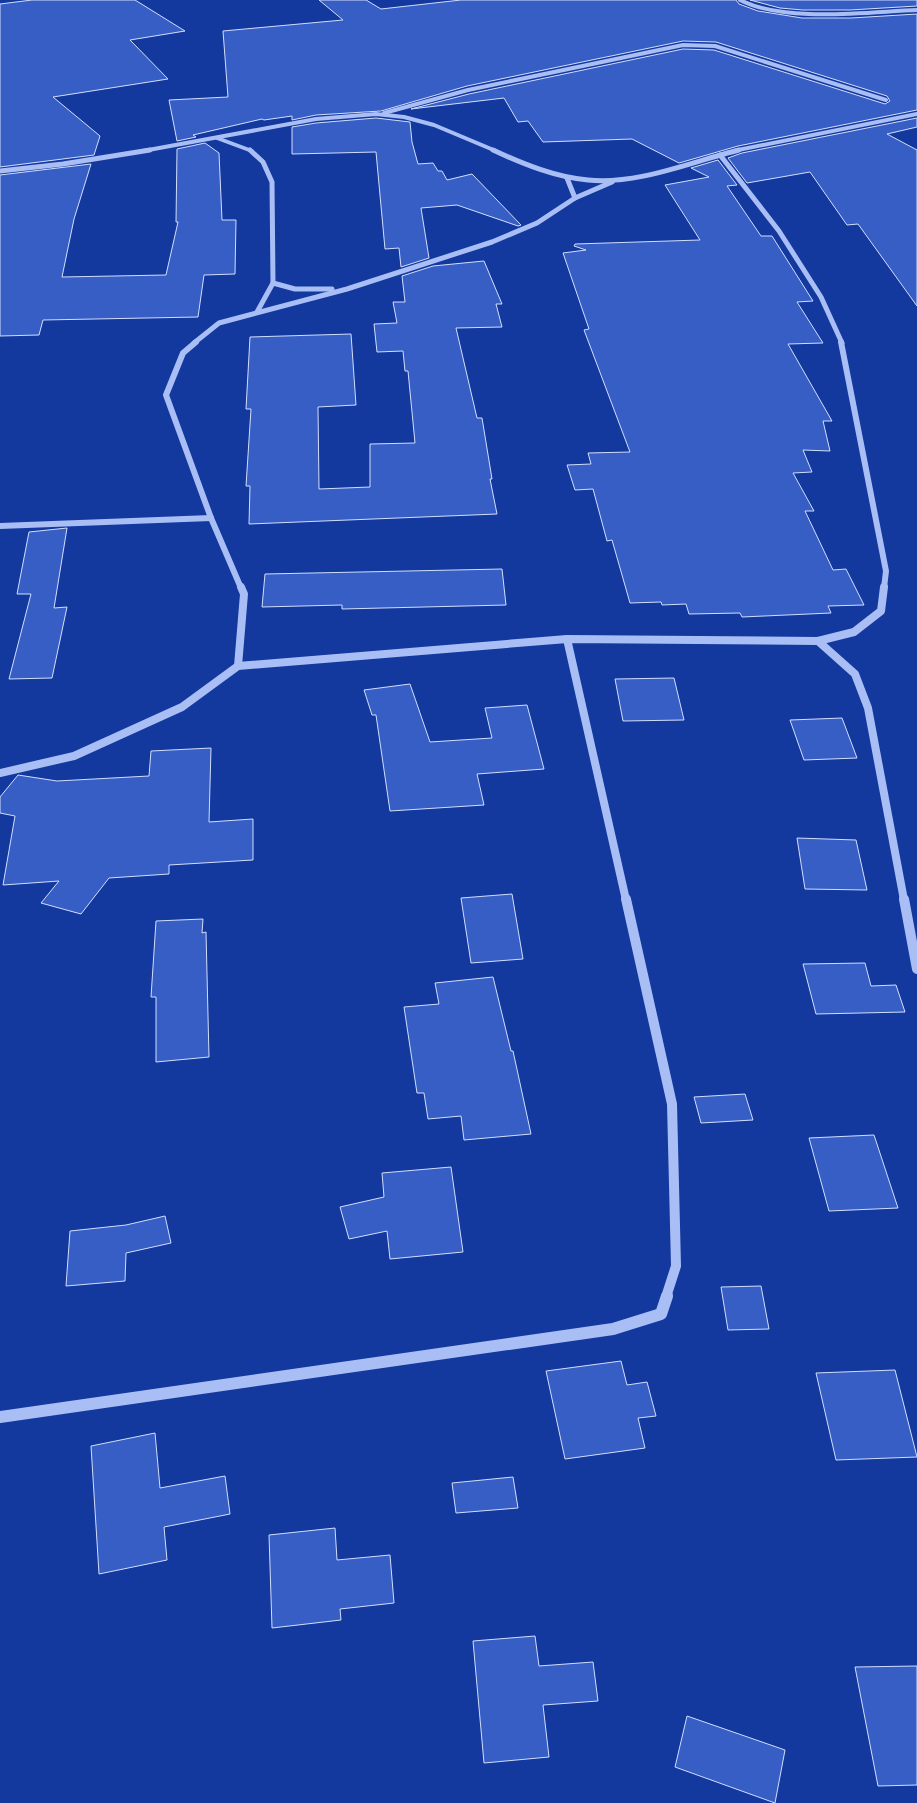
<svg xmlns="http://www.w3.org/2000/svg" width="917" height="1803" font-family="Mulish,sans-serif">
<style>
.building{fill:#375ec4;stroke:#d2defd}
.lines{fill:none;stroke-linecap:round;stroke-linejoin:round}
.minor-far5{stroke:#a9bef4;stroke-width:4}
.minor-far4{stroke:#a9bef4;stroke-width:5}
.minor-far3{stroke:#a9bef4;stroke-width:6}
.minor-far2{stroke:#a9bef4;stroke-width:8}
.minor-far1{stroke:#a9bef4;stroke-width:10}
.minor{stroke:#a9bef4;stroke-width:12}
</style>
<rect width="100%" height="100%" fill="#13389e"/>
<!-- building -->
<g class="building">
<polygon points="32,0 135,0 185,31 130,40 168,79 53,97 100,136 94,155 0,167 0,4"/>
<polygon points="319,0 366,0 381,9 461,0 736,0 739,4 758,11 802,18 851,18 917,14 917,110 738,146 679,163 632,139 543,142 528,121 518,122 504,98 411,109 469,94 683,49 714,50 885,104 890,101 887,96 716,42 683,41 467,86 381,111 316,115 292,120 292,116 264,120 262,119 193,135 196,137 177,141 169,100 228,97 223,31 343,20"/>
<polygon points="750,0 917,0 917,6 850,10 803,10 780,8"/>
<polygon points="376,118 410,122 412,142 418,164 433,163 438,171 442,171 447,180 472,174 521,225 518,226 457,205 421,208 429,258 401,267 399,248 385,249 376,152 292,154 292,127 316,123"/>
<polygon points="917,118 917,127 887,134 917,150 917,306 858,224 847,225 810,172 747,183 728,158 742,153"/>
<polygon points="205,143 219,153 222,220 236,220 235,274 204,275 198,317 43,320 39,335 0,336 0,175 91,164 74,219 62,277 166,275 178,222 176,222 177,149"/>
<polygon points="718,160 737,185 727,186 761,236 772,236 813,301 797,302 823,343 788,344 832,421 823,421 830,451 803,450 812,472 793,473 814,511 805,511 833,570 846,569 864,605 828,606 831,613 742,617 740,613 689,614 686,604 662,605 661,602 630,603 612,540 607,541 593,489 575,490 567,465 591,464 588,453 630,452 584,330 589,329 563,253 586,250 574,246 575,244 700,240 665,185 709,177 691,168"/>
<polygon points="484,261 502,304 496,304 502,327 456,328 477,418 482,418 492,479 490,479 497,514 249,524 250,486 246,486 251,409 246,409 250,337 351,334 356,405 318,407 319,489 370,487 370,444 415,443 408,371 405,371 403,351 377,352 374,324 397,323 393,302 405,302 402,276 433,266"/>
<polygon points="67,528 54,608 67,607 52,678 9,679 31,594 17,594 29,532"/>
<polygon points="502,569 506,605 342,609 342,605 262,607 265,574"/>
<polygon points="674,678 684,720 623,721 615,679"/>
<polygon points="410,684 430,742 492,738 485,708 527,705 544,769 477,774 484,805 390,811 376,715 372,715 364,690"/>
<polygon points="842,718 857,758 804,760 790,720"/>
<polygon points="211,748 209,822 253,819 253,860 169,865 169,874 109,878 81,914 41,903 59,881 3,885 15,816 0,813 0,797 18,775 57,781 149,776 151,751"/>
<polygon points="797,838 856,840 867,890 805,889"/>
<polygon points="512,894 523,959 471,963 461,898"/>
<polygon points="203,919 202,933 206,932 209,1057 156,1062 156,997 151,997 156,921"/>
<polygon points="865,963 871,986 896,985 905,1012 816,1014 803,964"/>
<polygon points="493,977 511,1051 513,1051 531,1134 464,1140 461,1116 428,1119 424,1093 417,1093 404,1007 439,1004 435,983"/>
<polygon points="745,1094 753,1120 701,1123 694,1097"/>
<polygon points="874,1135 898,1208 829,1211 809,1138"/>
<polygon points="451,1167 463,1252 390,1259 387,1231 349,1239 340,1207 384,1197 382,1173"/>
<polygon points="165,1216 171,1243 126,1253 125,1281 66,1286 70,1231 126,1225"/>
<polygon points="761,1286 769,1329 728,1330 721,1287"/>
<polygon points="621,1361 627,1385 647,1382 656,1416 638,1418 645,1448 565,1459 546,1371"/>
<polygon points="895,1370 917,1457 836,1460 816,1373"/>
<polygon points="155,1433 160,1488 225,1476 230,1514 164,1527 167,1560 99,1574 91,1446"/>
<polygon points="513,1477 518,1508 456,1513 452,1483"/>
<polygon points="335,1528 337,1560 390,1555 394,1603 340,1609 341,1620 272,1628 269,1535"/>
<polygon points="535,1636 539,1666 593,1662 598,1701 543,1705 549,1757 484,1763 473,1641"/>
<polygon points="917,1666 917,1785 878,1786 855,1667"/>
<polygon points="687,1716 785,1750 775,1803 675,1767"/>
</g>
<g class="lines">
<!-- minor-far5 -->
<g class="minor-far5">
<path d="M 740,0 C 785,23 866,12 917,10"/>
<polyline points="384,113 468,90 683,45 715,46 886,100"/>
<polyline points="217,138 252,151"/>
<polyline points="143,151 316,119 376,114 404,117 434,125 496,151"/>
<polyline points="733,151 917,114"/>
</g>
<!-- minor-far4 -->
<g class="minor-far4">
<polyline points="250,150 263,162 272,182 273,283 257,312"/>
<path d="M 493,150 C 523,164 555,177 588,180 C 638,185 690,162 739,150"/>
<polyline points="720,155 779,231 821,297 842,343"/>
<polyline points="0,171 63,164 150,150"/>
<polyline points="575,198 612,182"/>
<polyline points="273,283 295,289 332,289"/>
<polyline points="194,343 219,323 347,289 492,242 537,223 575,198 567,178"/>
</g>
<!-- minor-far3 -->
<g class="minor-far3">
<polyline points="196,342 183,353 166,395 211,518 241,588"/>
<polyline points="841,342 886,571 884,588"/>
<polyline points="0,526 211,518"/>
</g>
<!-- minor-far2 -->
<g class="minor-far2">
<polyline points="567,639 626,900"/>
<polyline points="818,641 855,674 868,708 904,900"/>
<polyline points="238,666 567,639 818,641 854,632 881,611 884,587"/>
<polyline points="0,773 74,756 182,707 238,666 244,594 241,587"/>
</g>
<!-- minor-far1 -->
<g class="minor-far1">
<polyline points="626,899 672,1104 676,1266 666,1297"/>
<polyline points="904,899 917,969"/>
</g>
<!-- minor -->
<polyline class="minor" points="0,1417 613,1329 661,1314 667,1296"/>
</g>
</svg>
